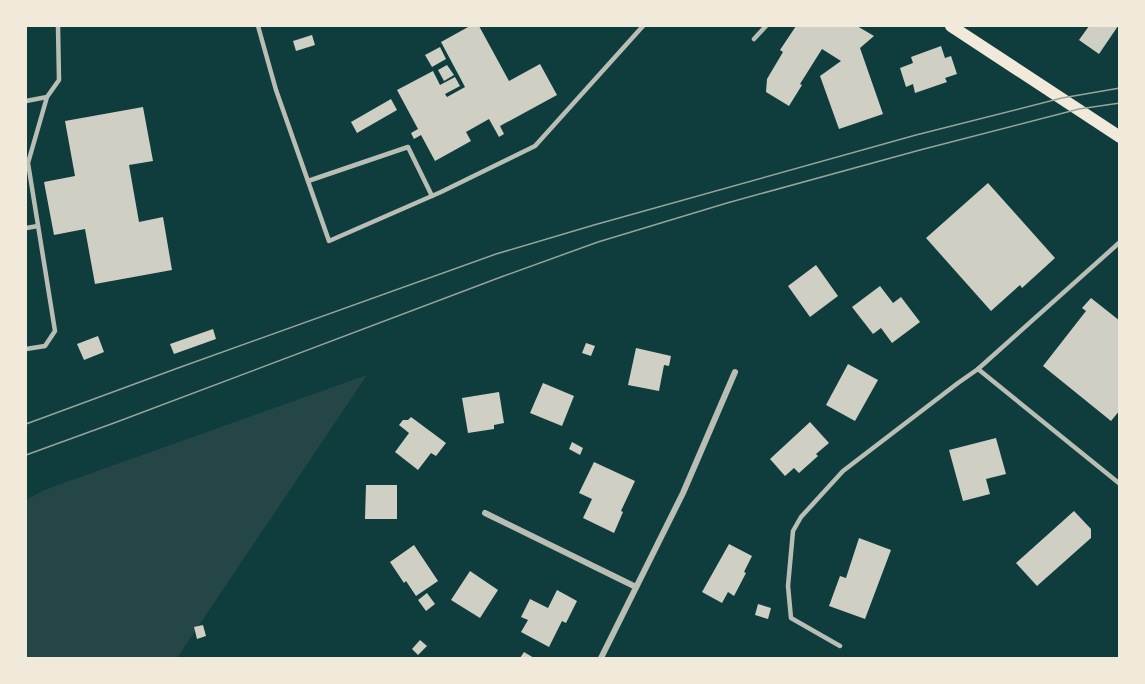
<svg xmlns="http://www.w3.org/2000/svg" width="1145" height="684" font-family="'Open Sans',sans-serif">
<style>
.green{fill:#244646}
.building{fill:#cfcfc3}
.lines{fill:none;stroke-linecap:round;stroke-linejoin:round}
.service{stroke:#b8beb3;stroke-width:4.5}
.minor{stroke:#b8beb3;stroke-width:6}
.secondary{stroke:#f1e9da;stroke-width:12}
.tram{stroke:#97a49c;stroke-width:1.5}
</style>
<rect width="100%" height="100%" fill="#0f3d3e"/>
<!-- green -->
<polygon class="green" points="367,375 177,658 26,658 26,500 44,490"/>
<!-- building -->
<g class="building">
<polygon points="470,26 479,26 509,81 540,64 557,95 500,126 504,134 499,137 489,119 466,132 471,141 435,161 421,135 414,139 411,133 418,129 397,90 433,71 440,85 455,77 460,86 445,94 447,97 465,87 441,42"/>
<polygon points="796,26 857,26 874,36 860,48 883,114 839,129 820,76 841,61 822,49 800,84 802,85 789,106 766,92 767,79 783,52 780,50"/>
<polygon points="1089,26 1118,26 1099,54 1079,40"/>
<polygon points="312,35 315,45 296,51 293,41"/>
<polygon points="941,46 945,58 951,56 957,74 945,78 947,82 915,93 913,84 906,87 900,68 913,63 911,57"/>
<polygon points="440,47 446,59 432,67 425,55"/>
<polygon points="447,65 454,75 444,81 438,70"/>
<polygon points="391,99 397,110 357,133 351,122"/>
<polygon points="143,107 153,161 129,165 139,222 163,217 172,270 95,284 85,229 54,235 44,182 75,176 65,121"/>
<polygon points="988,183 1055,258 1022,288 1020,285 991,311 926,238"/>
<polygon points="816,265 838,296 810,317 788,286"/>
<polygon points="880,286 893,303 901,297 920,322 892,343 881,328 873,334 852,307"/>
<polygon points="1091,298 1120,321 1120,410 1111,421 1043,366 1086,311 1082,308"/>
<polygon points="213,329 216,339 174,354 170,344"/>
<polygon points="98,336 104,352 84,360 77,344"/>
<polygon points="586,343 595,346 591,356 582,353"/>
<polygon points="636,348 671,356 669,366 664,365 659,391 628,385"/>
<polygon points="848,364 878,380 855,421 826,405"/>
<polygon points="543,383 574,396 562,426 530,413"/>
<polygon points="499,392 504,423 494,425 494,429 468,433 462,398"/>
<polygon points="411,417 446,443 436,456 431,453 418,470 395,452 409,433 399,425 403,420 408,420"/>
<polygon points="810,422 829,443 816,454 818,456 799,473 794,468 785,476 770,459"/>
<polygon points="996,438 1006,474 986,479 990,494 963,501 949,450"/>
<polygon points="572,442 583,448 580,455 569,449"/>
<polygon points="594,462 635,481 621,511 623,512 614,533 583,518 592,499 579,493"/>
<polygon points="366,485 397,485 397,519 365,519"/>
<polygon points="1074,511 1091,529 1091,538 1037,586 1016,563"/>
<polygon points="859,538 891,550 865,619 829,606 840,576 846,578"/>
<polygon points="729,544 752,556 744,572 746,573 734,596 728,592 722,603 702,592"/>
<polygon points="414,545 438,581 416,596 406,581 404,583 390,562"/>
<polygon points="470,571 498,590 480,618 451,600"/>
<polygon points="557,590 577,601 566,623 562,621 549,647 521,632 528,620 521,617 530,599 548,608"/>
<polygon points="427,593 435,604 426,611 418,600"/>
<polygon points="758,604 771,608 768,619 755,615"/>
<polygon points="203,625 206,636 197,639 194,627"/>
<polygon points="420,640 427,646 418,655 412,649"/>
<polygon points="524,652 534,658 520,658"/>
</g>
<g class="lines">
<!-- service -->
<g class="service">
<polyline points="258,26 276,90 329,241 441,192 535,146 643,26"/>
<polyline points="754,39 766,26"/>
<polyline points="26,101 47,97"/>
<polyline points="308,181 408,147 432,196"/>
<polyline points="26,228 38,226"/>
<polyline points="26,349 45,346 55,331 28,163 47,97 59,80 58,26"/>
<polyline points="978,369 1120,484"/>
<polyline points="840,646 791,618 788,586 793,531 801,517 843,471 958,383 978,369 1120,242"/>
</g>
<!-- minor -->
<g class="minor">
<polyline points="485,513 636,587"/>
<polyline points="601,658 683,493 735,372"/>
</g>
<!-- secondary -->
<polyline class="secondary" points="951,26 1120,137"/>
<!-- tram -->
<g class="tram">
<polyline points="26,424 178,368 496,254 594,225 916,135 1062,98 1120,88"/>
<polyline points="26,455 114,423 501,277 598,242 727,203 920,150 1079,109 1120,103"/>
</g>
</g>
<!-- border -->
<rect width="1145" height="684" fill="none" stroke="#f1e9da" stroke-width="54"/>
</svg>
